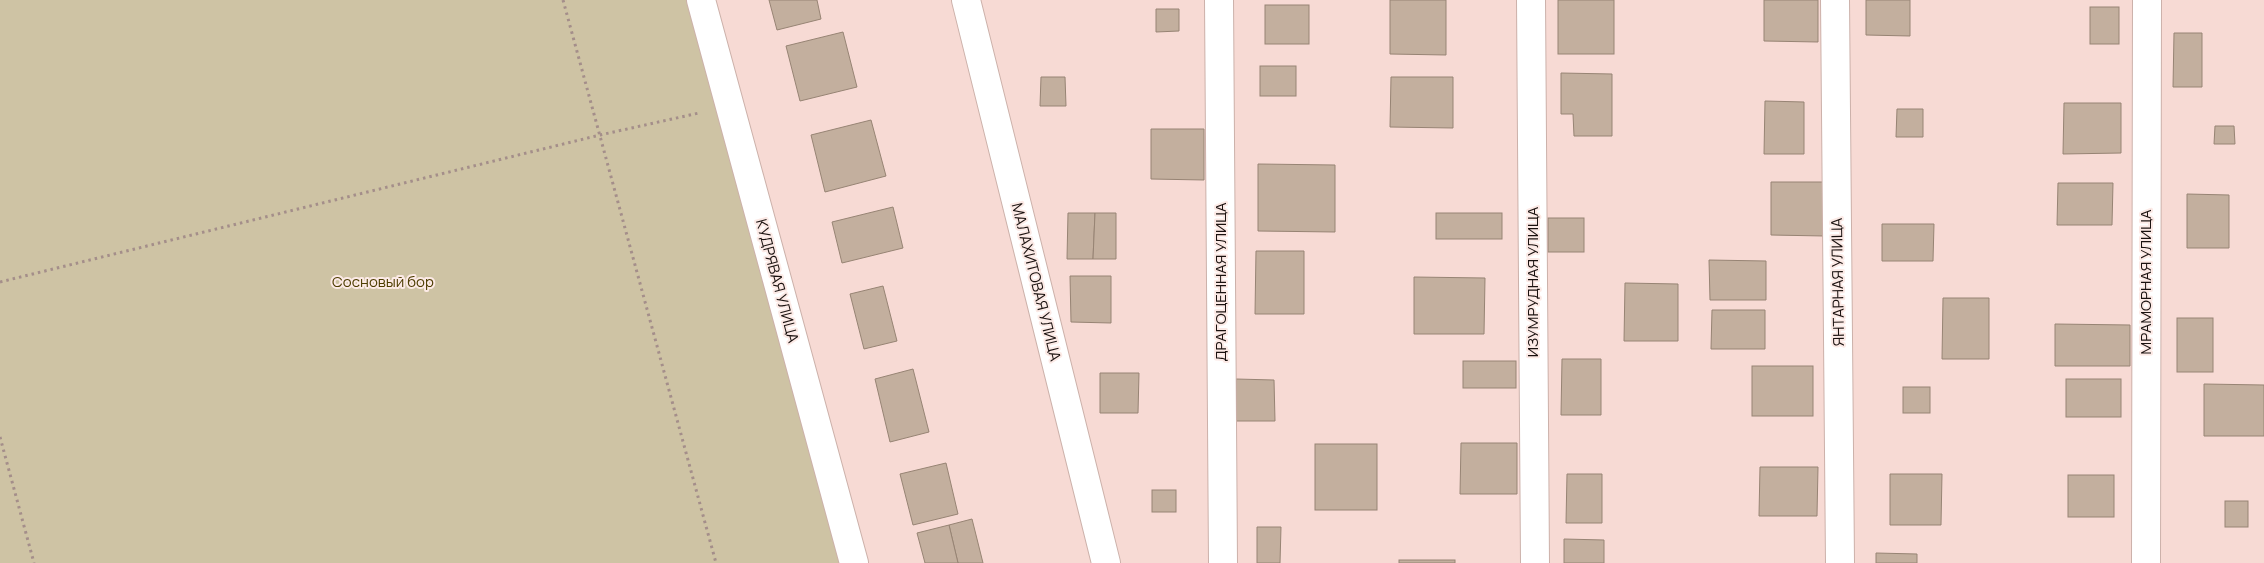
<svg xmlns="http://www.w3.org/2000/svg" width="2264" height="563" font-family="Manrope,sans-serif">
<style>
.green{fill:#cec3a4}
.building{fill:#c3af9e;stroke:#978474}
.lines{fill:none;stroke-linecap:round;stroke-linejoin:round}
.minor-casing{stroke:#ccb1aa;stroke-width:30}
.path{stroke:#a48e8a;stroke-width:3;stroke-dasharray:2.5 4;stroke-linecap:butt}
.minor{stroke:#fff;stroke-width:28}
.labels{text-anchor:middle;stroke-width:4;stroke-linejoin:round;paint-order:stroke}
.street-label{font-size:15px;fill:#1a110f;stroke:#fceae6}
.park-label{font-size:15px;fill:#4d3d00;stroke:#fceae6}
</style>
<rect width="100%" height="100%" fill="#f7dad4"/>
<!-- green -->
<polygon class="green" points="0,0 689,0 842,563 0,563"/>
<!-- building -->
<g class="building">
<polygon points="769,0 817,0 821,19 777,30"/>
<polygon points="1390,0 1446,0 1446,55 1390,54"/>
<rect x="1558" y="0" width="56" height="54"/>
<polygon points="1764,0 1818,0 1818,42 1764,41"/>
<polygon points="1866,0 1910,0 1910,36 1866,35"/>
<rect x="1265" y="5" width="44" height="39"/>
<rect x="2090" y="7" width="29" height="37"/>
<polygon points="1156,9 1179,9 1179,31 1156,32"/>
<polygon points="843,32 857,87 800,101 786,46"/>
<polygon points="2174,33 2202,33 2202,87 2173,87"/>
<rect x="1260" y="66" width="36" height="30"/>
<polygon points="1561,73 1612,74 1612,136 1574,136 1573,114 1561,114"/>
<polygon points="1041,77 1065,77 1066,106 1040,106"/>
<polygon points="1391,77 1453,77 1453,128 1390,127"/>
<polygon points="1765,101 1804,102 1804,154 1764,154"/>
<polygon points="2064,103 2121,103 2121,153 2063,154"/>
<polygon points="1897,109 1923,109 1923,137 1896,137"/>
<polygon points="871,120 886,176 825,192 811,135"/>
<polygon points="2215,126 2234,126 2235,144 2214,144"/>
<polygon points="1151,129 1204,129 1204,180 1151,179"/>
<polygon points="1258,164 1335,165 1335,232 1258,231"/>
<polygon points="1771,182 1824,182 1824,236 1771,235"/>
<polygon points="2058,183 2113,183 2112,225 2057,225"/>
<polygon points="2187,194 2229,195 2229,248 2187,248"/>
<polygon points="893,207 903,248 842,263 832,222"/>
<polygon points="1068,213 1095,213 1093,259 1067,259"/>
<polygon points="1095,213 1116,213 1116,259 1093,259"/>
<rect x="1436" y="213" width="66" height="26"/>
<rect x="1548" y="218" width="36" height="34"/>
<polygon points="1882,224 1934,224 1933,261 1882,261"/>
<polygon points="1256,251 1304,251 1304,314 1255,314"/>
<polygon points="1709,260 1766,261 1766,300 1710,300"/>
<polygon points="1070,276 1111,276 1111,323 1071,322"/>
<polygon points="1414,277 1485,278 1484,334 1414,334"/>
<polygon points="1625,283 1678,284 1678,341 1624,341"/>
<polygon points="883,286 897,341 864,349 850,294"/>
<polygon points="1943,298 1989,298 1989,359 1942,359"/>
<polygon points="1712,310 1765,310 1765,349 1711,349"/>
<rect x="2177" y="318" width="36" height="54"/>
<polygon points="2055,324 2130,325 2130,366 2055,366"/>
<polygon points="1562,359 1601,359 1601,415 1561,415"/>
<rect x="1463" y="361" width="53" height="27"/>
<rect x="1752" y="366" width="61" height="50"/>
<polygon points="913,369 929,432 890,442 875,379"/>
<polygon points="1100,373 1139,373 1138,413 1100,413"/>
<polygon points="1236,379 1274,380 1275,421 1236,421"/>
<rect x="2066" y="379" width="55" height="38"/>
<polygon points="2204,384 2264,385 2264,436 2204,436"/>
<rect x="1903" y="387" width="27" height="26"/>
<polygon points="1461,443 1517,443 1517,494 1460,494"/>
<rect x="1315" y="444" width="62" height="66"/>
<polygon points="946,463 958,514 913,525 900,474"/>
<polygon points="1760,467 1818,467 1817,516 1759,516"/>
<polygon points="1567,474 1602,474 1602,523 1566,523"/>
<polygon points="1890,474 1942,474 1941,525 1890,525"/>
<rect x="2068" y="475" width="46" height="42"/>
<rect x="1152" y="490" width="24" height="22"/>
<rect x="2225" y="501" width="23" height="26"/>
<polygon points="972,519 983,563 958,563 949,525"/>
<polygon points="949,525 958,563 925,563 917,533"/>
<polygon points="1257,527 1281,527 1280,563 1257,563"/>
<polygon points="1564,539 1604,540 1604,563 1564,563"/>
<polygon points="1876,553 1917,554 1917,563 1876,563"/>
<rect x="1399" y="560" width="56" height="3"/>
</g>
<g class="lines">
<defs>
<g id="minor">
<polyline points="701,0 854,563"/>
<polyline points="966,0 1106,563"/>
<polyline points="1219,0 1223,563"/>
<polyline points="1531,0 1535,563"/>
<polyline points="1835,0 1840,563"/>
<polyline points="2146,563 2147,0"/>
</g>
</defs>
<!-- minor casing -->
<use href="#minor" class="minor-casing"/>
<!-- path -->
<g class="path">
<polyline points="563,0 716,563"/>
<polyline points="0,282 600,135 699,113"/>
<polyline points="0,437 34,563"/>
</g>
<!-- minor -->
<use href="#minor" class="minor"/>
</g>
<g class="labels">
<!-- street labels -->
<g class="street-label">
<text transform="translate(777 281) rotate(75)" y="5">КУДРЯВАЯ УЛИЦА</text>
<text transform="translate(1036 282) rotate(76)" y="5">МАЛАХИТОВАЯ УЛИЦА</text>
<text transform="translate(1221 282) rotate(-90)" y="5">ДРАГОЦЕННАЯ УЛИЦА</text>
<text transform="translate(1533 282) rotate(-90)" y="5">ИЗУМРУДНАЯ УЛИЦА</text>
<text transform="translate(1838 282) rotate(-91)" y="5">ЯНТАРНАЯ УЛИЦА</text>
<text transform="translate(2146 282) rotate(-90)" y="5">МРАМОРНАЯ УЛИЦА</text>
</g>
<!-- park labels -->
<g class="park-label">
<text x="383" y="287">Сосновый бор</text>
</g>
</g>
</svg>
